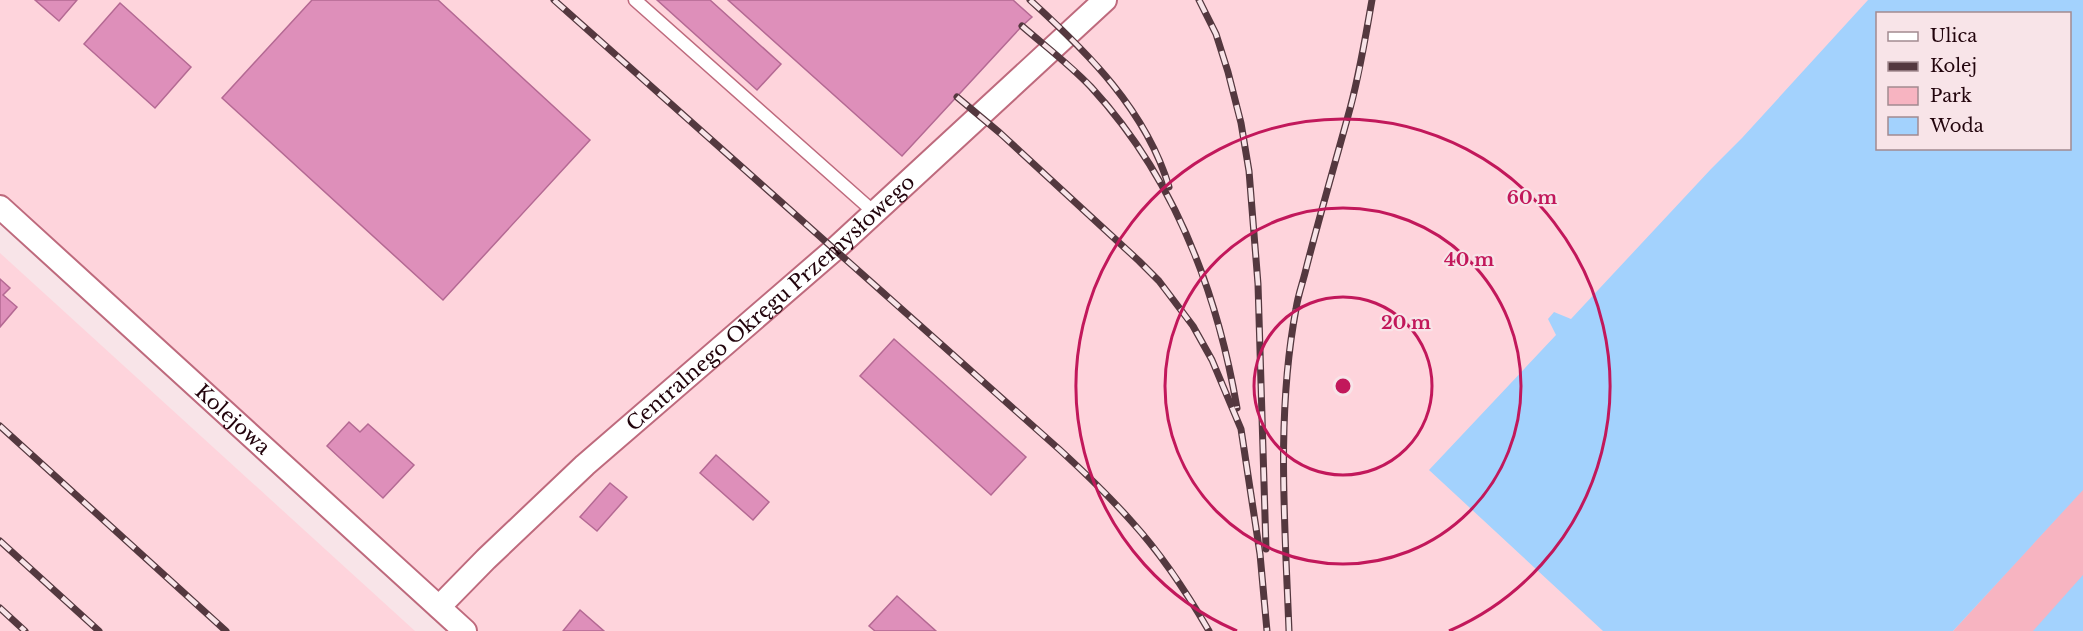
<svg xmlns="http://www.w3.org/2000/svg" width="2083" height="631" font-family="'Libre Baskerville',serif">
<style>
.built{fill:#fed4dc;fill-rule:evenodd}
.green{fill:#f7b4c1}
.water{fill:#a3d2fd;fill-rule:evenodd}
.building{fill:#de8fba;stroke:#b46993;stroke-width:1.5}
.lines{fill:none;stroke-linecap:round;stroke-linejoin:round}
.lane-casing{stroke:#be6a7d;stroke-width:15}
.street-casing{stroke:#be6a7d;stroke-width:26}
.lane{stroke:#fff;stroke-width:12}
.street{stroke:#fff;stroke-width:22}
.rail-casing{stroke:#54383f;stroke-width:7}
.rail{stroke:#f8e4e8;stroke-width:4.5;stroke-dasharray:14;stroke-linecap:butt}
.ring{fill:none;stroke:#c2185b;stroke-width:3}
.labels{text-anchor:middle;stroke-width:4.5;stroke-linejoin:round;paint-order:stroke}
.street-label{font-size:20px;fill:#22040c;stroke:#f8e4e8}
.centre{fill:#c2185b;stroke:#f8e4e8;stroke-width:3}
.ring-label{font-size:18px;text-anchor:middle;font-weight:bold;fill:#c2185b;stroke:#f8e4e8;stroke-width:4.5;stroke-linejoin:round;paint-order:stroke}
</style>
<rect width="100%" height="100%" fill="#f8e4e8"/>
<!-- built -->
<g class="built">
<path d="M 0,0 L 2083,0 L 2083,631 L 465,631 L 0,207 ZM 1878,14 L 2070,14 L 2070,148 L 1878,148 Z"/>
<polygon points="0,253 415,631 0,631"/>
</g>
<!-- green -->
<polygon class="green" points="2083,489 2083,578 2035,631 1953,631"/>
<!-- water -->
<g class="water">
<path d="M 1868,0 L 2083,0 L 2083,490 L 1953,631 L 1603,631 L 1429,470 L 1556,335 L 1548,319 L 1554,312 L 1571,319 L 1711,169 L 1742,138 ZM 1878,14 L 2070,14 L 2070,148 L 1878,148 Z"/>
<polygon points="2083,575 2083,631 2033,631"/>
</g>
<!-- building -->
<g class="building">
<polygon points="35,0 77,0 59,21"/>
<polygon points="312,0 438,0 590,140 443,300 222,98"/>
<polygon points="657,0 710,0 781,64 757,90"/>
<polygon points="728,0 1013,0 1032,17 1022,26 902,156"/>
<polygon points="120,3 191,67 155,108 84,44"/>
<polygon points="0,279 10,288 3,295 17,307 0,327"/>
<polygon points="894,339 1026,457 991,495 860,376"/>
<polygon points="349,422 360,432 368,424 414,465 383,498 327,446"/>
<polygon points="716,455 769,502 753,520 700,473"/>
<polygon points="610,483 627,497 597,531 580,517"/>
<polygon points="897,596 936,631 875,631 869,626"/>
<polygon points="580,610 604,631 563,631"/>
</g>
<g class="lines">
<defs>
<polyline id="lane" points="635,0 875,213"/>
<g id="street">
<path id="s1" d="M 0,207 L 465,631"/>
<path id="s2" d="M 439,607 L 486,559 L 585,465 L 835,249 L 1105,0"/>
</g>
</defs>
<!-- lane casing -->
<use href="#lane" class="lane-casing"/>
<!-- street casing -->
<use href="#street" class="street-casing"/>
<!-- lane -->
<use href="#lane" class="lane"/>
<!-- street -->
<use href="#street" class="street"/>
<defs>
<g id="rail">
<path d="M 554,0 L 1060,450 C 1085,473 1110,497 1132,522 C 1162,555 1187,593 1209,631"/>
<path d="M 1030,0 C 1088,53 1146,110 1169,187"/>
<polyline points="1199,0 1216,34 1228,72 1241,123 1249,171 1258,284 1266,549"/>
<path d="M 1022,26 C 1045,46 1070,65 1091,87 C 1173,176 1217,291 1237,408"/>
<polyline points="957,97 1000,133 1139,261 1159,281 1193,326 1212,360 1241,429 1260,554 1267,631"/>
<polyline points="0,426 226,631"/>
<polyline points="0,541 99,631"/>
<polyline points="0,608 25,631"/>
<path d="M 1289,631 C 1285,524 1276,415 1296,309 C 1298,295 1303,282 1306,269 C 1319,218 1334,167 1348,116 C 1359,78 1365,39 1372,0"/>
</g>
</defs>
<!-- rail casing -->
<use href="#rail" class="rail-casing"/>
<!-- rail -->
<use href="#rail" class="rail"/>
</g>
<!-- distance rings -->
<g class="ring">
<circle cx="1343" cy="386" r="89"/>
<circle cx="1343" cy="386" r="178"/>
<path d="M1237 631A267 267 0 1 1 1449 631"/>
</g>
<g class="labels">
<!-- street labels -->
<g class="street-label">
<text dy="7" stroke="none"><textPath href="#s2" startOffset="450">Centralnego Okręgu Przemysłowego</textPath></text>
<text dy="7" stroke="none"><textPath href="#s1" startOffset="315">Kolejowa</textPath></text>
</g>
</g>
<circle cx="1343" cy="386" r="9" class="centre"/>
<g class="ring-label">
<text x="1532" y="204">60 m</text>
<text x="1469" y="266">40 m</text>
<text x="1406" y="329">20 m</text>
</g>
<!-- legend -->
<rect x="1876" y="12" width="195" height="138" fill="#f8e4e8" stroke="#a28a90" stroke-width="1.5"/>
<rect x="1888" y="32" width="30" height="9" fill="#ffffff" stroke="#a28a90" stroke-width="1.5"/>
<text x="1930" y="42" font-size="18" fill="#22040c">Ulica</text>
<rect x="1888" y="62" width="30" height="9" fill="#54383f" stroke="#a28a90" stroke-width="1.5"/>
<text x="1930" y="72" font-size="18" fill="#22040c">Kolej</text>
<rect x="1888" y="87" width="30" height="18" fill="#f7b4c1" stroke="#a28a90" stroke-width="1.5"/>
<text x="1930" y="102" font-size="18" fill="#22040c">Park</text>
<rect x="1888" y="117" width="30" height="18" fill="#a3d2fd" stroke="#a28a90" stroke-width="1.5"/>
<text x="1930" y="132" font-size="18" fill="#22040c">Woda</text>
</svg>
